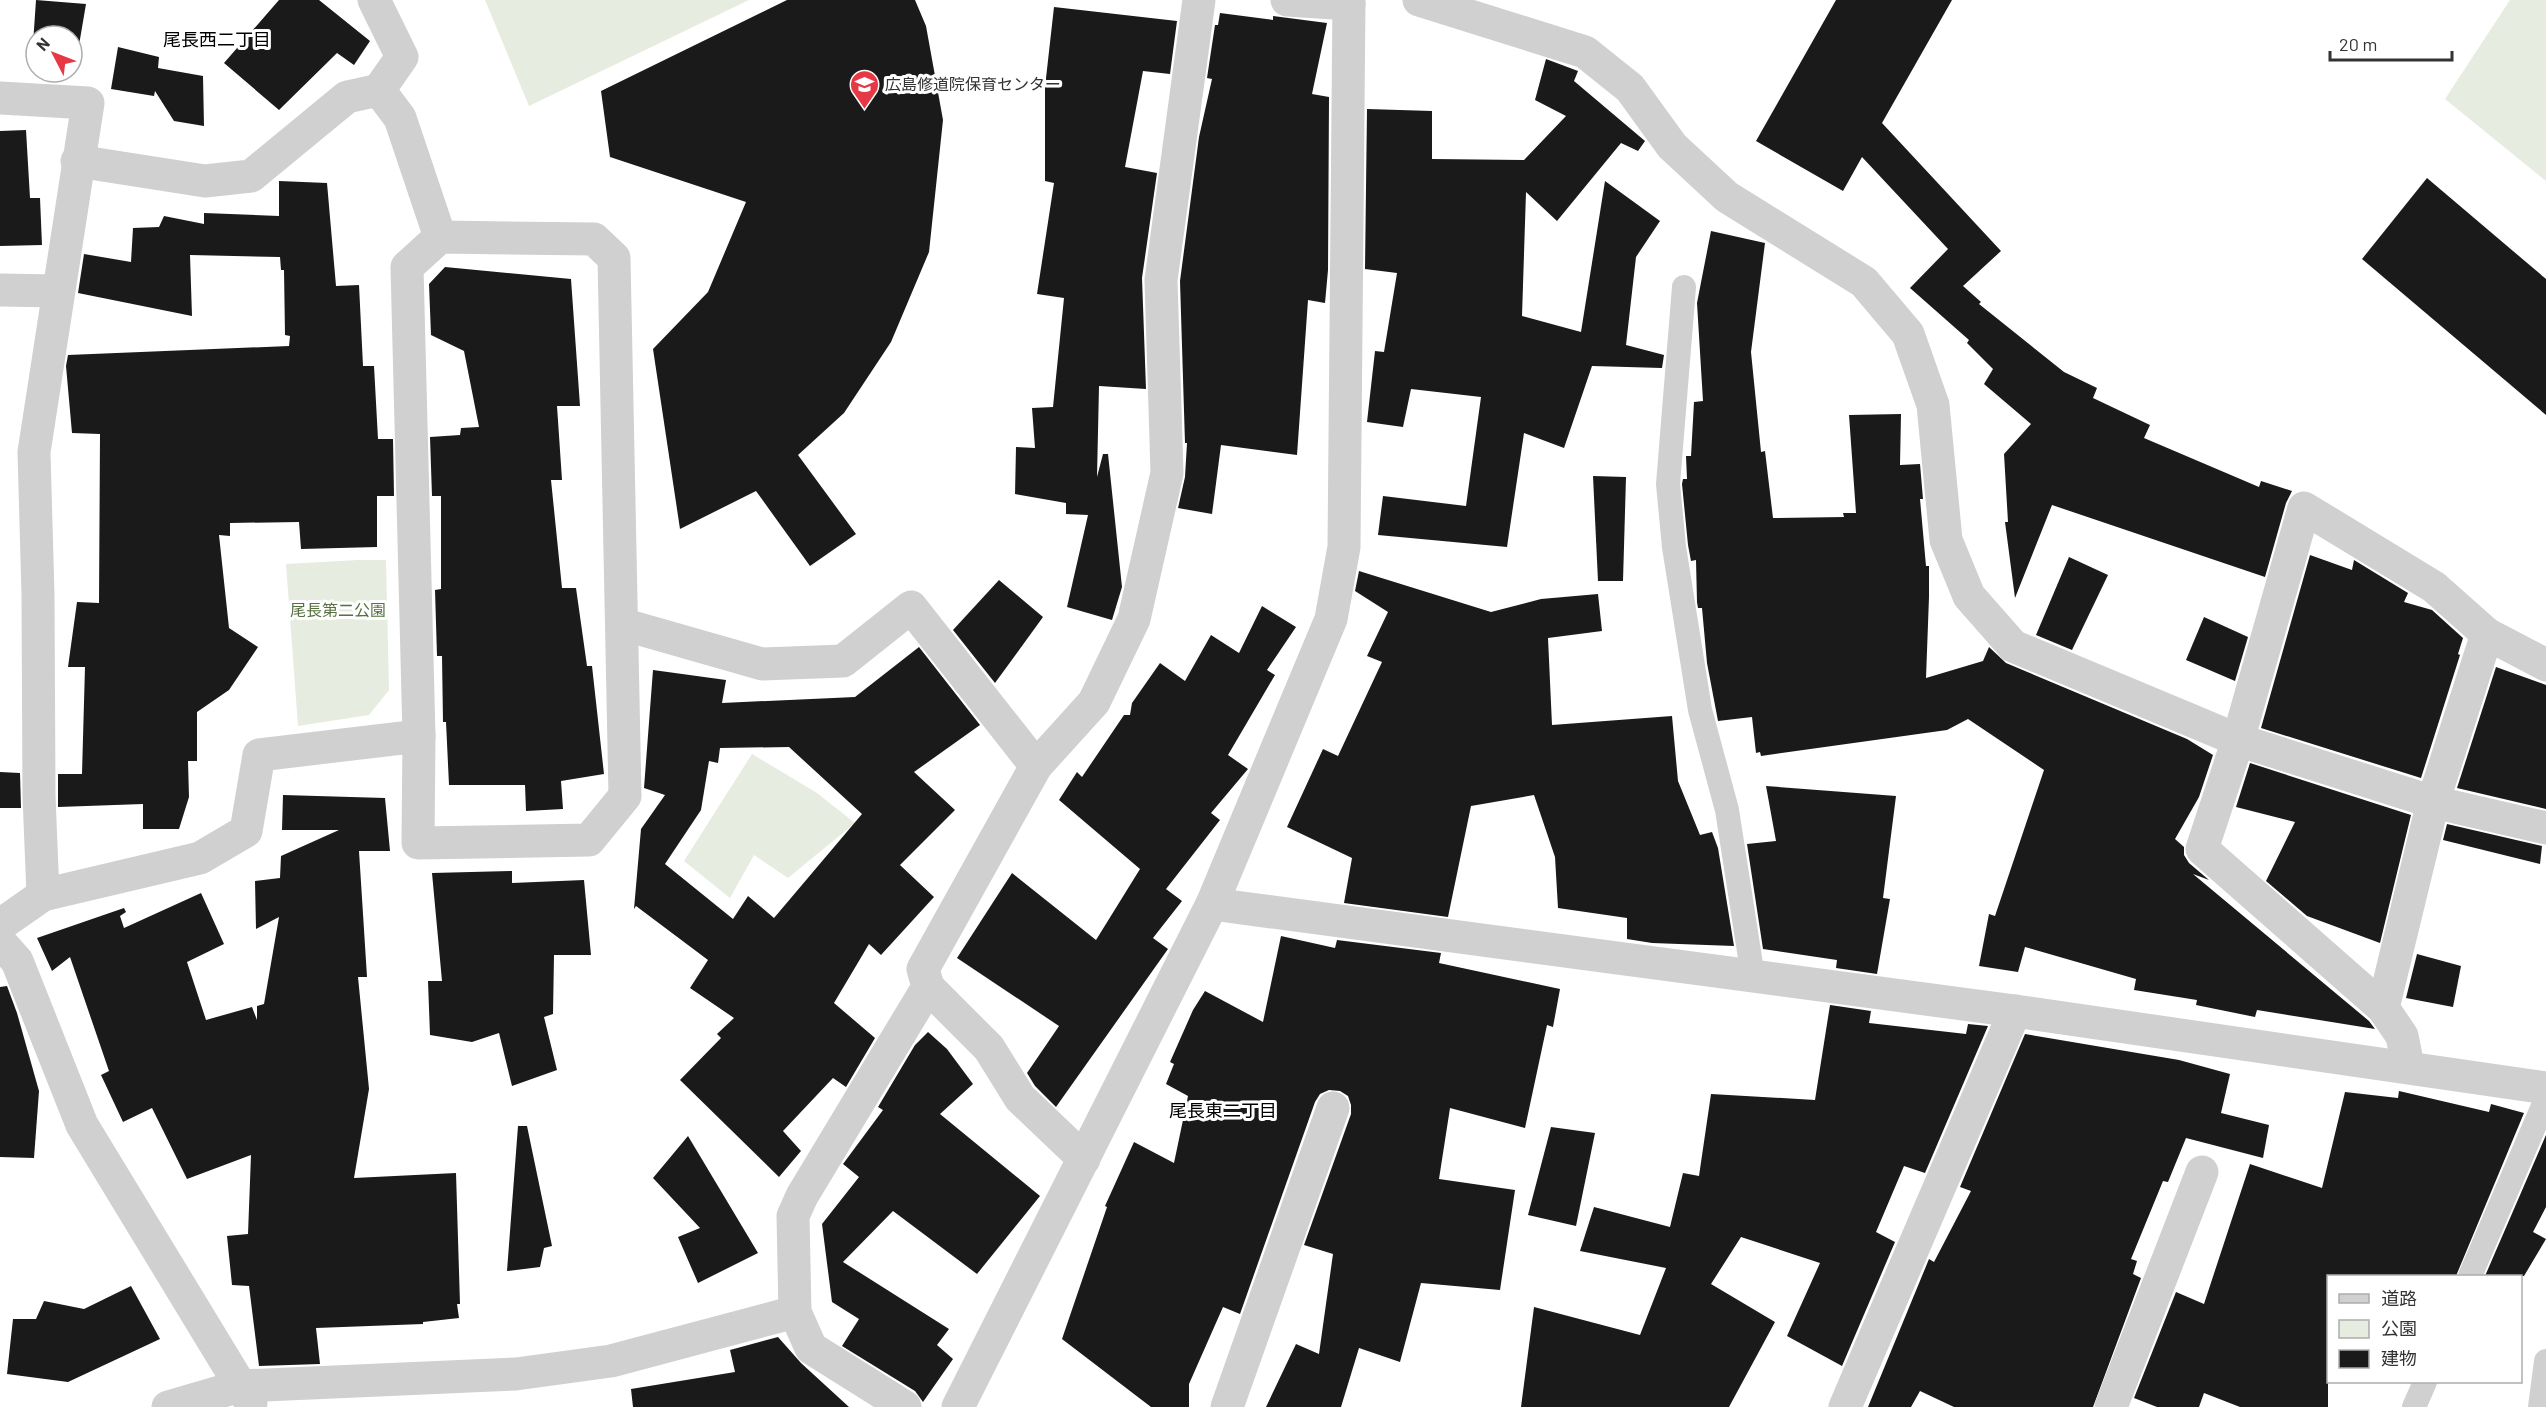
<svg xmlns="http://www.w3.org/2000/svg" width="2546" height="1407" font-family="Barlow,'Noto Sans JP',sans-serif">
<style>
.green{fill:#e6ecdf}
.building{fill:#1a1a1a;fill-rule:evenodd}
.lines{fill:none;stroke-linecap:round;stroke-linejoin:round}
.service{stroke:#d0d0d0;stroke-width:24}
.minor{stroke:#d0d0d0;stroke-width:33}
.labels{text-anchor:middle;stroke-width:6;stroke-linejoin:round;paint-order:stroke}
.poi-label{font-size:16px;fill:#333;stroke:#fff;text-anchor:start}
.park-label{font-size:16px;fill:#56703f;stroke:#fff}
.neighbourhood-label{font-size:18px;fill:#000;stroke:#fff}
</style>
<rect width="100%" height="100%" fill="#fff"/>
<!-- green -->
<g class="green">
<polygon points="485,0 749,0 529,106"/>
<polygon points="2510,0 2546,0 2546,181 2445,99"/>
<polygon points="358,560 386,560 389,690 369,715 298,726 286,564"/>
<polygon points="752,754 817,793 855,823 788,878 754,855 730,898 684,861"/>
</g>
<!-- building -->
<g class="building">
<polygon points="36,0 86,4 78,51 72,50 72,36 36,36 36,44 33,44"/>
<polygon points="279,0 319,0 370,41 354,65 337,53 279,110 224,63"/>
<polygon points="787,0 915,0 926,26 943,120 929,252 891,342 844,413 798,455 856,534 810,566 756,491 680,529 653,349 708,292 746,202 610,157 601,91"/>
<polygon points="1836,0 1952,0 1882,123 2001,251 1963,286 1981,302 1979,304 2064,372 2097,388 2093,398 2150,425 2144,438 2259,487 2261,481 2292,491 2286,503 2265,577 2052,505 2015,598 2005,522 2008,522 2004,454 2031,424 1984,384 1993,369 1967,343 1969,340 1910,288 1948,249 1862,157 1843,191 1756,141"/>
<polygon points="1054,7 1177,21 1170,74 1143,71 1125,167 1157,173 1142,278 1146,389 1099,386 1097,477 1103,454 1108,454 1122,587 1112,620 1067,607 1088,515 1066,514 1066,503 1015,494 1016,447 1035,448 1032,408 1053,407 1064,298 1037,294 1054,183 1045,181 1045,87"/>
<polygon points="1220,13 1273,20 1273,16 1327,23 1312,94 1329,97 1328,270 1325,303 1308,300 1297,455 1221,445 1212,514 1178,508 1185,477 1187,443 1185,443 1180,281 1199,137 1212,79 1207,78 1215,25 1218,25"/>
<polygon points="118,47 159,57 158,68 203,76 204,126 174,121 155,91 154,96 111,89"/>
<polygon points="1546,59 1578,71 1574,81 1645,141 1638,151 1621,143 1557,221 1526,192 1522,316 1581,332 1605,181 1660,221 1636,257 1626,345 1664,355 1662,368 1592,366 1564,448 1524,433 1507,547 1378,535 1383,496 1466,506 1481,397 1411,389 1403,427 1367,422 1375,351 1384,352 1397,273 1365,269 1367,109 1432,111 1432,159 1524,160 1566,116 1535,100"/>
<polygon points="26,130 30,198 40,198 42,245 0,246 0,131"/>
<polygon points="2427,178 2546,279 2546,415 2362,259"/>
<polygon points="279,181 327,183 336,286 359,285 363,366 374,366 378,439 393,439 394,496 377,496 377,547 301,549 299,522 230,523 230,536 219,535 229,628 258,647 229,690 197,712 197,761 188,761 189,797 179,829 143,829 143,804 58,807 58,774 82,774 85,667 68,667 77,602 99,603 100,434 72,433 66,366 68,355 289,346 290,336 285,335 284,270 281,270 280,257 190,255 192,316 78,293 84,254 131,262 133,228 159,227 164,216 204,224 204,213 279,216"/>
<polygon points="1711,231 1765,243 1751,352 1761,452 1765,451 1773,518 1844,517 1843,513 1856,513 1849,415 1901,414 1900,465 1920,464 1923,499 1920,499 1926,566 1929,566 1929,597 1926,678 1983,661 1989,647 2006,663 2187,739 2213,755 2199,797 2175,839 2184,847 2184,855 2189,863 2209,880 2193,874 2369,1021 2375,1029 2257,1010 2255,1017 2196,1005 2197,1000 2134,990 2136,979 2025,947 2018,972 1979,966 1989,914 1995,916 2044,770 1968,719 1947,730 1761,756 1760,752 1756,753 1752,717 1718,721 1707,663 1702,608 1698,608 1697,602 1696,560 1691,561 1688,545 1682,484 1683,479 1687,479 1686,456 1691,456 1694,402 1703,401 1697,303"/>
<polygon points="445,267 571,279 580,406 557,406 562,480 551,480 562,588 576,588 587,666 592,666 604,774 561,781 563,809 526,811 525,785 449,785 446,722 443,722 442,656 437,656 435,590 441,589 441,496 432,496 430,437 460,435 461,428 479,427 464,351 431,335 429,284"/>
<polygon points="1593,476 1626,477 1623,581 1598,581"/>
<polygon points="2310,555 2352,570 2354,560 2408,593 2404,602 2432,610 2463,638 2458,654 2460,655 2421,778 2261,728"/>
<polygon points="2069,557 2108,575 2072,650 2036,635"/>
<polygon points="1359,571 1491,612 1541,599 1598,594 1602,631 1548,638 1552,725 1672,716 1678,781 1700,835 1712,832 1718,848 1734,946 1652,943 1627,939 1627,918 1558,908 1555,857 1534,795 1471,806 1448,917 1344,903 1352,858 1287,827 1323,749 1338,756 1382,662 1367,656 1388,612 1355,591"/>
<polygon points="999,580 1043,617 995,683 953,630"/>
<polygon points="1262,606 1296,627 1267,670 1275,675 1228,755 1248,769 1211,813 1220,820 1166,889 1182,901 1153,938 1168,949 1056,1107 1035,1086 1027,1073 1059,1026 957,958 1012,873 1096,940 1140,869 1059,800 1077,772 1082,777 1124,715 1130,715 1132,703 1160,663 1185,681 1211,635 1239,653"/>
<polygon points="2204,617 2248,637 2235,681 2186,660"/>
<path d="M 919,647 L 980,725 L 914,772 L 955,810 L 900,865 L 934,897 L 881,955 L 869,944 L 834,1003 L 875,1038 L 846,1087 L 833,1078 L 783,1131 L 801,1151 L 779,1177 L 680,1080 L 721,1038 L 717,1034 L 734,1018 L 690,988 L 708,960 L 636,906 L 634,909 L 641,829 L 665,795 L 644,788 L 653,670 L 726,680 L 722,703 L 855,697 ZM 789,747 L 862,814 L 774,918 L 748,896 L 733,919 L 665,864 L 701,810 L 709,761 L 718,763 L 720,748 Z"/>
<polygon points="2496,667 2546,685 2546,809 2457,788"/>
<polygon points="2250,763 2411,815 2380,943 2307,916 2266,881 2295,822 2236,807"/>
<polygon points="0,772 20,773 21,808 0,808"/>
<polygon points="1766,786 1896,796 1883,898 1890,899 1877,974 1836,968 1837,960 1763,949 1747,844 1776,841"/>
<polygon points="283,795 385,798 390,851 359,851 367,977 358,977 369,1089 354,1178 456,1173 460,1304 457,1304 459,1318 423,1322 423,1324 316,1328 320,1364 259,1366 249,1286 232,1285 227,1236 248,1234 251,1155 187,1179 152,1108 123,1122 101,1075 109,1071 70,957 52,971 37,938 124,908 126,912 120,916 124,928 201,893 224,944 187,962 206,1020 252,1007 257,1020 257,1006 264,1004 279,917 256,929 255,881 280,878 281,856 339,830 282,830"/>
<polygon points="2447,824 2542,846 2540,864 2443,840"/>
<polygon points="512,871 512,883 584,880 591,955 554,955 553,1014 544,1017 557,1070 512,1086 499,1033 472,1042 430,1035 428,981 442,981 432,873"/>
<polygon points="1281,936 1335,948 1337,940 1441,953 1439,963 1560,989 1553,1027 1547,1025 1525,1128 1450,1108 1439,1179 1515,1190 1500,1290 1421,1283 1400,1362 1359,1348 1341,1407 1266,1407 1296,1344 1319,1354 1333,1254 1304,1245 1351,1114 1351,1105 1348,1096 1340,1091 1329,1090 1320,1094 1315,1102 1240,1314 1223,1307 1189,1384 1189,1407 1151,1407 1062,1339 1107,1207 1105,1206 1134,1142 1174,1163 1188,1096 1166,1084 1174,1064 1170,1062 1193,1010 1205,991 1263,1022"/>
<polygon points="2417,954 2461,966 2453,1007 2406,998"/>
<polygon points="7,986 17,1013 39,1091 34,1158 0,1157 0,987"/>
<polygon points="1830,1005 1871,1011 1869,1023 1966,1034 1968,1024 1988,1026 1925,1173 1904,1166 1876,1232 1895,1242 1842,1366 1787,1336 1820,1263 1741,1237 1711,1284 1775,1322 1729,1407 1521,1407 1534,1307 1640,1335 1666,1268 1580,1251 1594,1207 1670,1227 1683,1173 1699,1176 1711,1094 1815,1100"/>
<polygon points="928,1032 947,1049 973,1084 940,1114 1040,1196 977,1274 893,1211 843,1262 949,1329 937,1345 953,1359 923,1402 915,1391 842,1346 859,1319 832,1302 822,1224 859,1177 843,1164 883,1110 878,1107 915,1045"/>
<polygon points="2025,1034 2179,1060 2230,1074 2221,1113 2269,1125 2263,1158 2186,1138 2168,1182 2163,1181 2131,1259 2137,1261 2133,1274 2141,1278 2093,1407 1954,1407 1920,1391 1911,1407 1868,1407 1929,1259 1934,1262 1971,1191 1960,1187"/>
<polygon points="2399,1091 2489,1112 2491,1104 2524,1113 2456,1276 2328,1276 2328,1407 2240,1407 2204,1393 2199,1407 2157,1407 2134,1398 2176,1292 2204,1304 2250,1164 2322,1188 2345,1092 2398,1098"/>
<polygon points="518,1126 527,1126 552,1246 544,1248 540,1267 507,1271"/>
<polygon points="1551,1127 1595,1133 1576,1226 1528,1215"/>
<polygon points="2546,1135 2546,1207 2533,1232 2546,1239 2524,1276 2485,1276"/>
<polygon points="688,1136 758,1253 698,1283 678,1237 700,1228 653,1178"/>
<polygon points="131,1286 160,1339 68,1382 7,1374 13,1319 36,1319 44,1301 84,1309"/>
<polygon points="778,1337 801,1363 849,1407 633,1407 631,1389 735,1372 730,1350"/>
</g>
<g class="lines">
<!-- service -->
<g class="service">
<polyline points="1684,287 1668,484 1674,547 1700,710 1727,810 1753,977"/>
<polyline points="2470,1276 2546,1099"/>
<polyline points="2414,1407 2425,1382"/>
<polyline points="2540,1407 2546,1361"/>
</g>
<!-- minor -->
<g class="minor">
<polyline points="374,0 402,57 379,90"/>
<polyline points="1287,0 1349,4"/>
<polyline points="1419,0 1585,52 1630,88 1672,146 1727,197 1864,282 1908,334 1933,405 1946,540 1969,596 2013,646 2238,740 2433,802 2546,828"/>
<polyline points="0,98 88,103 34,452 38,595 39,796 43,895"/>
<polyline points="77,161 205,181 251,176 347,97 379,90 400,118 440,237"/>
<polygon points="440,237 594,239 614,258 625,796 589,840 418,843 419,736 407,267"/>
<polyline points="0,290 57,291"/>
<polyline points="622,624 762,664 843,661 911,607 1036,766"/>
<polyline points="1212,904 2015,1011 2546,1088"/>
<polyline points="0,925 43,895 200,858 246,831 259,755 419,736"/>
<polyline points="0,942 17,961 82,1125 251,1403"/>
<polyline points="928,987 989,1048 1020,1098 1084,1159"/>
<polyline points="2383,1008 2433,802 2487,634"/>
<polyline points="2408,1066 2402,1036 2383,1008 2202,849 2238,740 2304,508 2434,587 2487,634 2546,665"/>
<polyline points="168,1407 240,1386 516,1374 611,1361 795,1312"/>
<polyline points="905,1407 811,1348 795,1312 793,1216 802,1196 928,987 923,969 1036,766 1094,702 1134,619 1167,473 1161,280 1199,0"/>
<polyline points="958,1407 1212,904 1331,619 1344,547 1349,0"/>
<polyline points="1227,1407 1333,1108"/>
<polyline points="1845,1407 2015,1011"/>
<polyline points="2111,1407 2202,1172"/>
</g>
</g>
<!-- icons -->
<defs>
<symbol id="school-pin" viewBox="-11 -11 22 30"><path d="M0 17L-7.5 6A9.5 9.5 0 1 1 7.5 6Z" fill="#e63946" stroke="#fff"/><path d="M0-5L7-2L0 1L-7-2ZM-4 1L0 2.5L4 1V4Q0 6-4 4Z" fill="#fff"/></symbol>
</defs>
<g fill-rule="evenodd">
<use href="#school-pin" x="848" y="68" width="33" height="45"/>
</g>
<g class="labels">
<!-- poi labels -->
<g class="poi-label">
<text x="885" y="90">広島修道院保育センター</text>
</g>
<!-- park labels -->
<g class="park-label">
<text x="338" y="616">尾長第二公園</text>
</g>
<!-- neighbourhood labels -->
<g class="neighbourhood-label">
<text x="217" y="46">尾長西二丁目</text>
<text x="1223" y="1117">尾長東二丁目</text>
</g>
</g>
<!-- legend -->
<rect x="2327" y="1275" width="195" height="108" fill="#ffffff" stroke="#adadad" stroke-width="1.5"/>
<rect x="2339" y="1294" width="30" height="9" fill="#d0d0d0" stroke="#adadad" stroke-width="1.5"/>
<text x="2381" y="1305" font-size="18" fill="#333333">道路</text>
<rect x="2339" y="1320" width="30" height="18" fill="#e6ecdf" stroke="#adadad" stroke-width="1.5"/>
<text x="2381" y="1335" font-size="18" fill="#333333">公園</text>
<rect x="2339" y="1350" width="30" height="18" fill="#1a1a1a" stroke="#adadad" stroke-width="1.5"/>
<text x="2381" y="1365" font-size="18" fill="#333333">建物</text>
<!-- north arrow -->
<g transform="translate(54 54) rotate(312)"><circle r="28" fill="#ffffff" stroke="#adadad" stroke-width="1.5"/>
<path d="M0-4.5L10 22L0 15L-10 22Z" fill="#e63946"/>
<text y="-9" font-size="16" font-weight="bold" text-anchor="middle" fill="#333333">N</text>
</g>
<!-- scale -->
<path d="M2330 51v9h122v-9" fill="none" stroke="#333333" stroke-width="3"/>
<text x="2339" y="51" font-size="18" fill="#333333" stroke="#ffffff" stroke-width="4.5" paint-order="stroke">20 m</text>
</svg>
